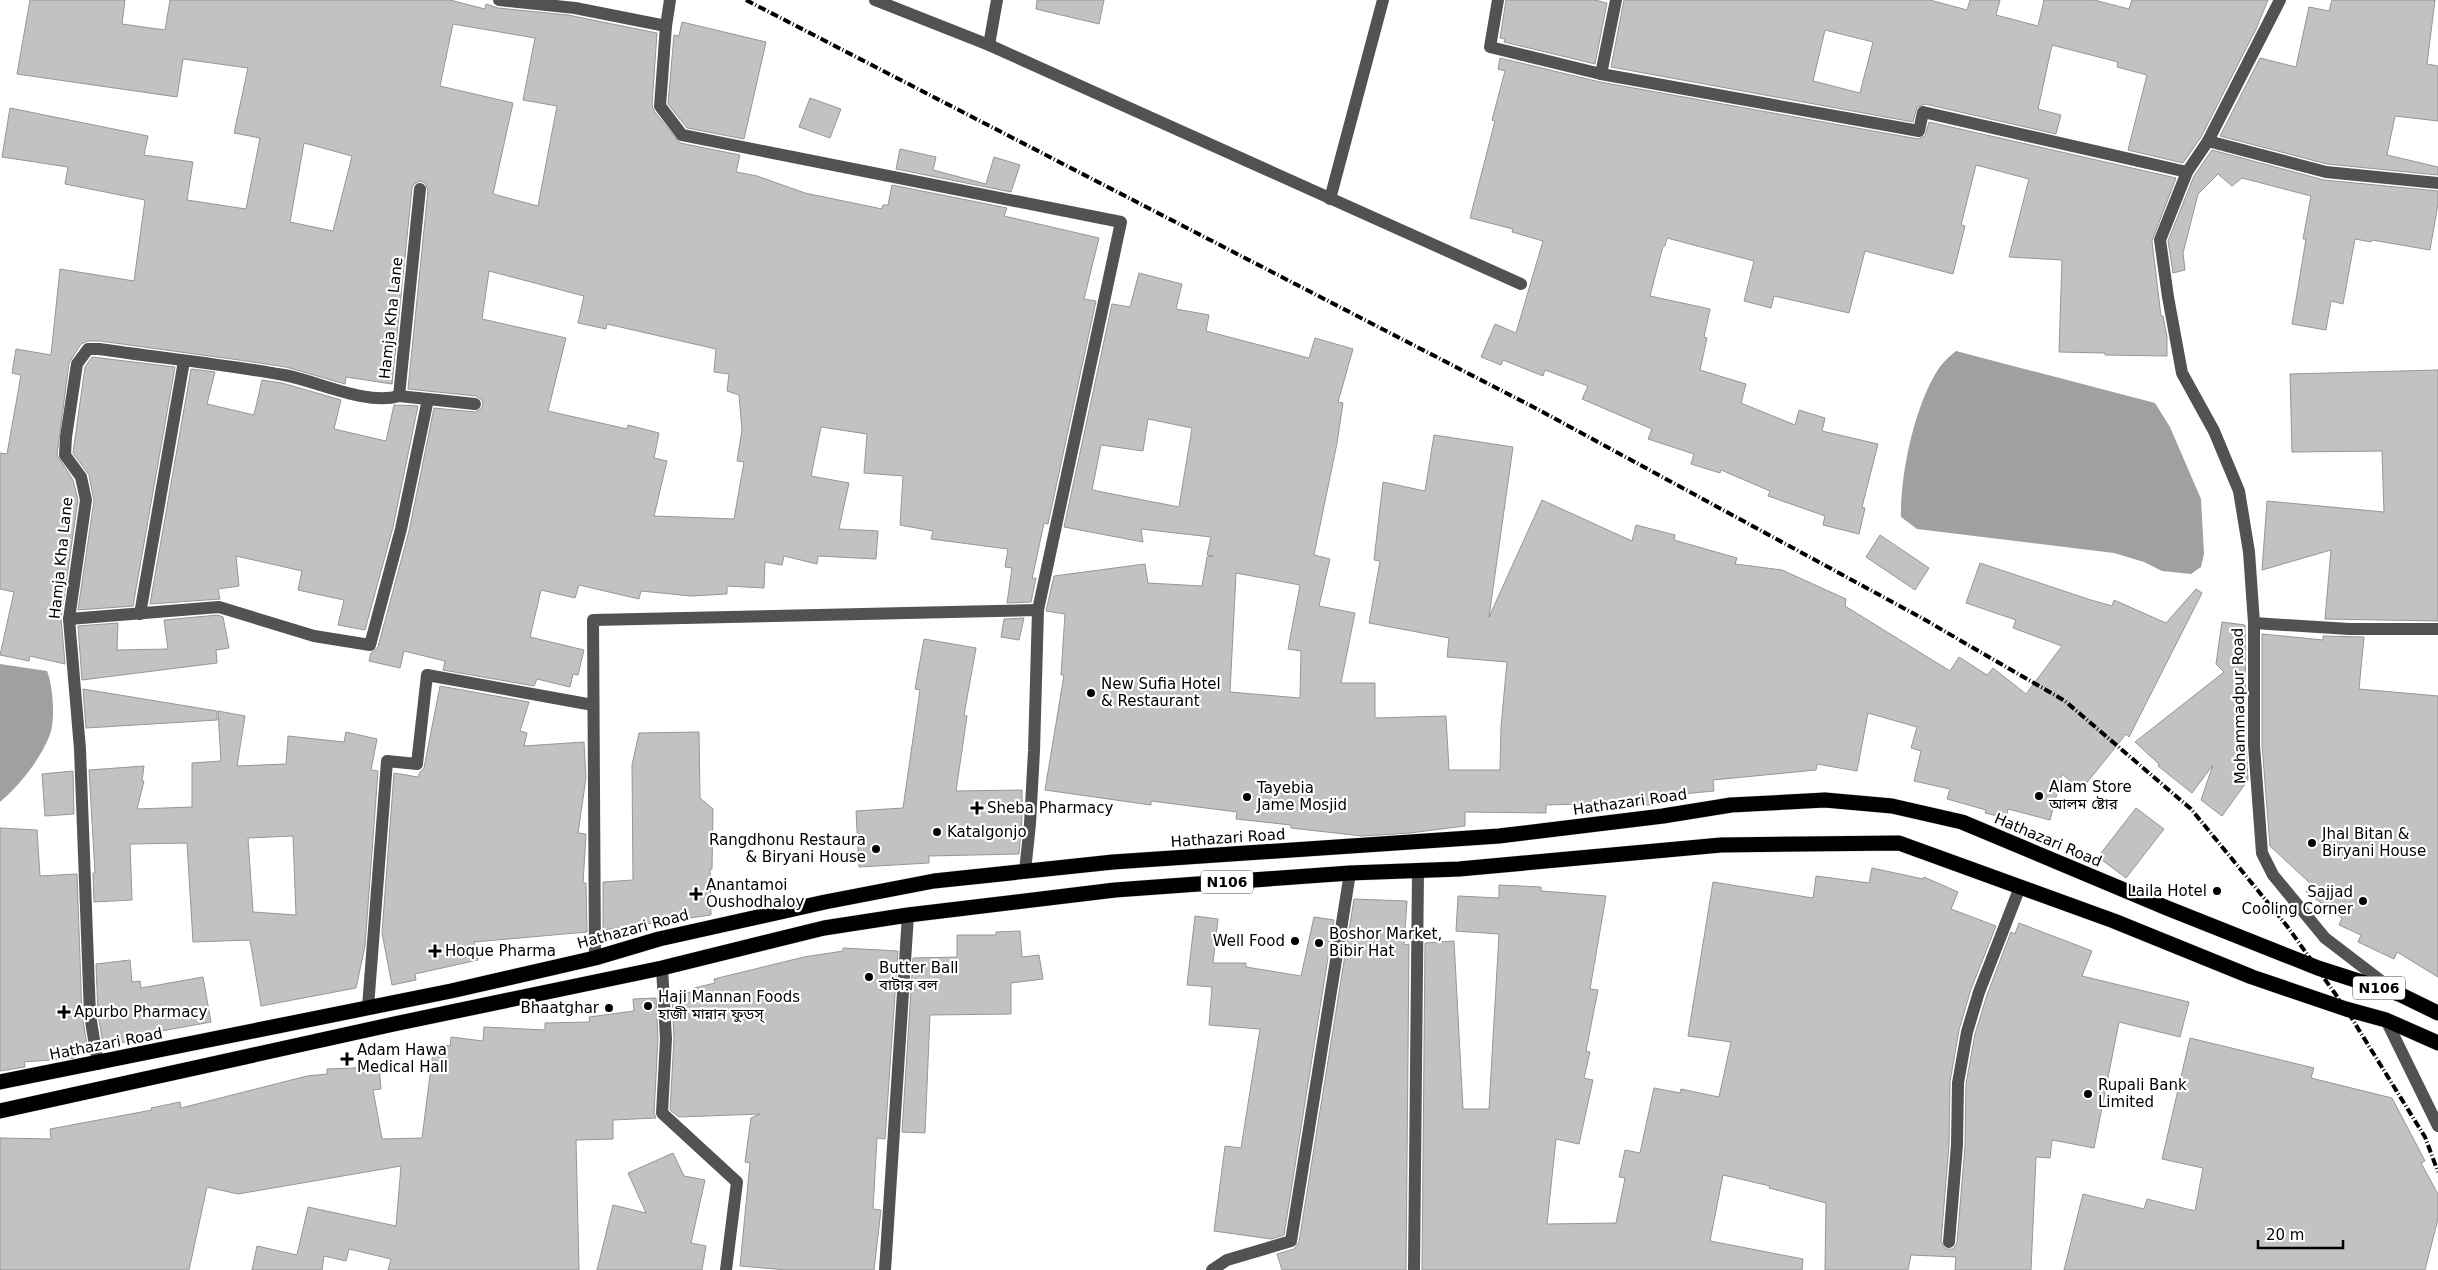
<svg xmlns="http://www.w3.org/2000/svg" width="2438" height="1270" font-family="'DejaVu Sans','Noto Sans Bengali',sans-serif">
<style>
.water{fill:#a0a0a0}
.building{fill:#c2c2c2;stroke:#969696;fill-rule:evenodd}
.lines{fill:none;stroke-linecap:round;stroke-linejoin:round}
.highway-casing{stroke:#dbdbdb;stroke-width:16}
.minor{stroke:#525252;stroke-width:12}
.highway{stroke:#000;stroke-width:15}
.rail{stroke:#000;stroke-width:4;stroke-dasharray:8 2.5 1 2.5;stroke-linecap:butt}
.poi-dot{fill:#000;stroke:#fff;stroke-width:2}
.labels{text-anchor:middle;stroke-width:4.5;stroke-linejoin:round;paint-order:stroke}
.shield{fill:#fff;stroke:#4c4c4c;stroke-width:1}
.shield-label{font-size:14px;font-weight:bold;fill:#000}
.street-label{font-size:15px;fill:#000;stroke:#fff}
.poi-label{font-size:15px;fill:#000;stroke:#fff;text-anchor:start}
</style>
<rect width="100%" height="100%" fill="#fff"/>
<!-- water -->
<g class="water">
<path d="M 1956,351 L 2155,403 L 2170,427 L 2201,499 L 2204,554 L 2201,567 L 2191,574 L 2162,571 L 2144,562 L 2114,553 L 1917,529 L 1901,517 C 1900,474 1915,404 1939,368 C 1944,361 1950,356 1956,351 Z"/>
<path d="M 0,664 L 47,671 C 53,685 56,722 49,737 C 39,761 20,785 0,802 Z"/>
</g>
<!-- building -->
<g class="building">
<path d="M 30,0 L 125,0 L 122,24 L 165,30 L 170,0 L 450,0 L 485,9 L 486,4 L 498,8 L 568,15 L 657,33 L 652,105 L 654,111 L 680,143 L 740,155 L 736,172 L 757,176 L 805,193 L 882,209 L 883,205 L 888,205 L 892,185 L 1007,208 L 1004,216 L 1099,238 L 1084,299 L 1096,301 L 1048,524 L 1044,523 L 1032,579 L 1036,578 L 1031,602 L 1007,603 L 1012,568 L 1005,567 L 1008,549 L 931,539 L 933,531 L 900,525 L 903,476 L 864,473 L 867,434 L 821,427 L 811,476 L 849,483 L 839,529 L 878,531 L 876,559 L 818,556 L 817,564 L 784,556 L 782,565 L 765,562 L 764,588 L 727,586 L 727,594 L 691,596 L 641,591 L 639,599 L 579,585 L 575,598 L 541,590 L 530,637 L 584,650 L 578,675 L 573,674 L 570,687 L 537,679 L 534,686 L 443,670 L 445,661 L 404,651 L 400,668 L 369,661 L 371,653 L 378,647 L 409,531 L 434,408 L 475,412 L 481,409 L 483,405 L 482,400 L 476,396 L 408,389 L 428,190 L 425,183 L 420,181 L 414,184 L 412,188 L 392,384 L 346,377 L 345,384 L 286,367 L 239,360 L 100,341 L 88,341 L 81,344 L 69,363 L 57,455 L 73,480 L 78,500 L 61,618 L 65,664 L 30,656 L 29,661 L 0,655 L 14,592 L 0,589 L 0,453 L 7,454 L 21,375 L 12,373 L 16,349 L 51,355 L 60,269 L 134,281 L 145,200 L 65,184 L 68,167 L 2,157 L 10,108 L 148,136 L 144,155 L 193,162 L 187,200 L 246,209 L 260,138 L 234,133 L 248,68 L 183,59 L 177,97 L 17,74 ZM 453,24 L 535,38 L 523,100 L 557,106 L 538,206 L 493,194 L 513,103 L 440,86 ZM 304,143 L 352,156 L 333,231 L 290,222 ZM 489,271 L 584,296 L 578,323 L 606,329 L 607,324 L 716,349 L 714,372 L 729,374 L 727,391 L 739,395 L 742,430 L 737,461 L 744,462 L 734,519 L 654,516 L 667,461 L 654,458 L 659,433 L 628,425 L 627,429 L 548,411 L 566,338 L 482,319 Z"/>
<polygon points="1037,0 1104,0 1099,24 1036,9"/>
<polygon points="1506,0 1595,0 1607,3 1595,64 1504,42 1505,39 1500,38"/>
<path d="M 1624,0 L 1930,0 L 1967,10 L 1970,0 L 2000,0 L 1996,15 L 2038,26 L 2044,0 L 2094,0 L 2129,9 L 2132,0 L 2268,0 L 2256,29 L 2201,137 L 2183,163 L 2128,150 L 2147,75 L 2117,67 L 2118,62 L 2052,45 L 2038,109 L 2061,115 L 2056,134 L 1925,104 L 1917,107 L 1913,122 L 1611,67 ZM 1825,30 L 1873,42 L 1860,93 L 1813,81 Z"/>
<polygon points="2332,0 2435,0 2427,64 2438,66 2438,121 2395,116 2387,155 2438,167 2438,175 2327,164 2220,136 2260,58 2296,67 2309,7 2329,11"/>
<polygon points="682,22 766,42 744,139 687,128 668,104 674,35 679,36"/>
<polygon points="1500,58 1600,82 1918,139 1925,136 1929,122 2176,178 2152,241 2161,316 2163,316 2167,337 2167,356 2105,355 2105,353 2059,352 2062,260 2009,257 2029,179 1976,165 1961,225 1965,226 1953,274 1865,251 1849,313 1774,296 1771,308 1744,301 1754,261 1667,238 1665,246 1663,246 1650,296 1710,309 1704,337 1707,338 1700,370 1746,384 1741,403 1795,425 1799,410 1825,418 1822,431 1878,444 1862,507 1865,508 1859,534 1823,525 1825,516 1768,496 1770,491 1721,470 1720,473 1691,464 1694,454 1648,439 1652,429 1582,399 1588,386 1545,370 1543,376 1503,360 1501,365 1481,357 1495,324 1516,333 1543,241 1512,232 1513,229 1470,218 1495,121 1492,120 1505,71 1498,69"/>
<polygon points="810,98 841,109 830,138 799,127"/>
<polygon points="900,149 936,157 933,170 986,184 994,157 1020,165 1011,192 896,169"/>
<polygon points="2212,150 2324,180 2438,191 2438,204 2430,250 2372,240 2371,242 2355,239 2343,304 2331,301 2326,330 2292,324 2306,239 2303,239 2311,196 2242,178 2232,186 2218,174 2198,194 2183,253 2185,270 2173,273 2168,241 2194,176"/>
<path d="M 1139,273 L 1182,284 L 1176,309 L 1209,315 L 1206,331 L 1309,358 L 1315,338 L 1353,349 L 1338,402 L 1343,403 L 1337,443 L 1314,555 L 1330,559 L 1319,606 L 1355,613 L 1341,683 L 1375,683 L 1375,718 L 1446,716 L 1449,770 L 1500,770 L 1501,727 L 1507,662 L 1447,657 L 1449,638 L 1369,623 L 1380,561 L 1374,560 L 1383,482 L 1425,491 L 1434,435 L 1513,447 L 1489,617 L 1542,500 L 1632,541 L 1636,525 L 1675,535 L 1674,540 L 1737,558 L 1735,564 L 1782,570 L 1846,599 L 1845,606 L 1950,671 L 1959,657 L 1987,675 L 1993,668 L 2026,694 L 2062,646 L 2013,628 L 2016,620 L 1966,603 L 1980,563 L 2091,600 L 2112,606 L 2114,600 L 2166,623 L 2196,589 L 2202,593 L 2129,737 L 2126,734 L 2081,790 L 2062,774 L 2050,820 L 2008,809 L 2006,818 L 1985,813 L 1986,810 L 1947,799 L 1950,789 L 1914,781 L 1921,751 L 1911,748 L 1917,727 L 1868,713 L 1857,771 L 1817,764 L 1816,770 L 1713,780 L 1714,791 L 1650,797 L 1650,805 L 1612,806 L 1612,803 L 1546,805 L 1546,813 L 1465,812 L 1465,826 L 1410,833 L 1362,836 L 1291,828 L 1291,825 L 1236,819 L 1237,812 L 1151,801 L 1151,805 L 1045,790 L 1064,675 L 1061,675 L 1065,614 L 1046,611 L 1054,576 L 1145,564 L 1148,583 L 1202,586 L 1207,557 L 1213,556 L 1207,555 L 1211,537 L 1141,529 L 1143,542 L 1064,527 L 1112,304 L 1130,307 ZM 1148,419 L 1192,428 L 1179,507 L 1092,490 L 1101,445 L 1143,451 ZM 1236,573 L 1300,585 L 1288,649 L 1301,651 L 1300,698 L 1230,692 Z"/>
<polygon points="92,357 175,367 133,606 78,610 94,501 89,475 73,453 85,367"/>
<polygon points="191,369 215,372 207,404 254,415 262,380 282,383 341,400 334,429 386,441 394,405 418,406 393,527 365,630 338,625 344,600 298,590 302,571 236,556 239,586 218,589 220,599 150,604"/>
<polygon points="2438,370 2438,621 2325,619 2331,550 2262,570 2267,501 2384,512 2382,451 2292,452 2290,374"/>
<polygon points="1880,535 1929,568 1915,590 1866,557"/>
<polygon points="218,615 223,617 229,648 216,650 217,663 82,680 78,626 118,623 117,650 168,649 164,620"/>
<polygon points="1024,618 1019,640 1001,637 1004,619"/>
<polygon points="2222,622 2245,625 2246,745 2248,780 2222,816 2201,800 2213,765 2192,793 2158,766 2159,764 2135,742 2224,672 2216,664"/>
<polygon points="2262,634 2323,640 2323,636 2364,637 2359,689 2438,696 2438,977 2397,952 2394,959 2358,942 2361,935 2339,925 2342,918 2306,892 2312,885 2270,846 2262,745"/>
<polygon points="924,639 976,648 964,715 967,716 956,791 1022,790 1022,819 1019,854 929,856 929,863 859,867 856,811 903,808 920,690 915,689"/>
<polygon points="440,686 529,702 520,731 527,733 524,746 584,742 586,778 578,833 586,834 583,883 586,883 587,932 474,942 478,960 415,974 416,980 392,985 382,933 394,773 418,777 420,772 424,768"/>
<polygon points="83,689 217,711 217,720 86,728"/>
<path d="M 218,711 L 245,716 L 237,766 L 286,764 L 288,736 L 344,742 L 346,732 L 377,739 L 371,770 L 378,771 L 365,946 L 356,988 L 261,1006 L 250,940 L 193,942 L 187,843 L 130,844 L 132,900 L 94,902 L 93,873 L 95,873 L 89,770 L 144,766 L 142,781 L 144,781 L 137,809 L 192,807 L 192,763 L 221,761 ZM 293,836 L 296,915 L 253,912 L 248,838 Z"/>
<polygon points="699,732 700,798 713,809 712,869 710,869 711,915 603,930 603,882 633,880 632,765 639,733"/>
<polygon points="73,771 74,814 45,816 42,774"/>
<polygon points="2136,808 2164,829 2126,878 2098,857"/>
<polygon points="0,828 37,830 40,876 77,874 82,1015 87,1045 73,1046 74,1058 24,1062 25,1067 0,1071"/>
<polygon points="1872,868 1923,879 1924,877 1958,892 1951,909 1996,926 1971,989 1959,1030 1950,1082 1949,1145 1941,1241 1945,1249 1953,1249 1957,1243 1965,1146 1966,1084 1975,1034 1987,995 2011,932 2015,934 2019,923 2092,951 2082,976 2189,1002 2180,1037 2119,1022 2094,1148 2052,1140 2050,1158 2036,1157 2031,1270 1955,1270 1956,1257 1911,1255 1908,1270 1825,1270 1826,1203 1769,1188 1770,1186 1723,1175 1710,1241 1803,1259 1802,1270 1422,1270 1425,943 1454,941 1463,1109 1489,1109 1499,934 1456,931 1458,896 1499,898 1499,885 1541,887 1541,891 1606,896 1590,989 1598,990 1586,1051 1590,1052 1584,1078 1593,1080 1579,1144 1556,1139 1547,1224 1616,1223 1625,1178 1619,1177 1625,1150 1640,1153 1654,1088 1680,1093 1681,1089 1719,1097 1731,1042 1688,1036 1713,882 1813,898 1816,876 1869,883"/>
<polygon points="1354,899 1407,901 1404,945 1409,944 1406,1270 1282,1270 1277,1254 1294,1249 1299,1242"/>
<polygon points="1195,916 1218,919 1213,963 1246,963 1246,967 1301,976 1314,917 1334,920 1284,1235 1271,1239 1214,1231 1225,1146 1241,1148 1260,1029 1209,1025 1212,987 1187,985"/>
<polygon points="1020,931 1022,957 1039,955 1043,979 1011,983 1011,1014 930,1015 925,1133 902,1132 913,958 957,957 957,935 996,935 996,932"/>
<polygon points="843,948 898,951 885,1139 877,1138 873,1209 881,1210 874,1270 786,1270 740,1266 750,1163 745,1162 751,1118 760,1114 679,1117 670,1110 674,1039 672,997 677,996 677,993 695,992 694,988 715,983 714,979 804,957 843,951"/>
<polygon points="130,960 132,982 140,981 141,988 203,977 211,1022 145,1034 146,1040 103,1044 98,1014 96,964"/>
<polygon points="656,998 658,1039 654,1113 656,1118 613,1120 613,1139 576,1140 579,1270 388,1270 391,1259 349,1249 346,1261 324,1256 322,1270 252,1270 257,1246 297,1255 308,1207 396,1226 401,1166 238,1194 207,1187 189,1270 0,1270 0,1138 51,1139 50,1129 152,1110 151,1108 180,1102 181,1108 307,1076 327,1074 327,1069 379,1067 381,1089 373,1090 382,1139 422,1138 434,1044 450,1046 451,1037 483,1041 484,1027 545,1030 545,1023 590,1022 589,1017 634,1011 633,999"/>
<polygon points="2190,1038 2314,1068 2311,1078 2392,1098 2425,1161 2421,1163 2438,1194 2438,1219 2425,1270 2064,1270 2083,1194 2144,1209 2147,1199 2195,1211 2203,1168 2162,1159"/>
<polygon points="673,1153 684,1176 705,1180 691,1243 706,1246 702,1270 597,1270 613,1205 646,1213 628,1173"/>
</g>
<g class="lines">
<defs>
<g id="highway">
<polyline points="0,1082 451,991 595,958 659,939 825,902 934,881 1113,862 1499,836 1663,816 1731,805 1825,800 1892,806 1962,822 2167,908 2318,968 2399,994 2438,1013"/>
<polyline points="0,1111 394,1024 662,968 824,928 908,915 1115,890 1350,873 1459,869 1721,845 1899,843 2114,921 2252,977 2346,1009 2386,1020 2438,1043"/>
</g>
</defs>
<!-- highway casing -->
<use href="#highway" class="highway-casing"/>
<!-- minor -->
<g class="minor">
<polyline points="499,0 575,8 666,26"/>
<polyline points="670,0 666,26 660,106 682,135 1121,222 1038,610 1034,751 1030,824 1025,871"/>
<polyline points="875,0 989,45 1521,284"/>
<polyline points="1498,0 1490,47 1601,74"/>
<polyline points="1616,0 1601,74 1919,131 1923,112 2187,172"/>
<polyline points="2280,0 2208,141 2187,172 2160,240 2168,297 2182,373 2214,431 2239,491 2249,552 2254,623 2254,745 2262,853 2273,875 2325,938 2393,990"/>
<polyline points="989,45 997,0"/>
<polyline points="2208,141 2326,172 2438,183"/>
<polyline points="1330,199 1383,0"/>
<polyline points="399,396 475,404"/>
<polyline points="140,614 184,361"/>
<polyline points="69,619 219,607 314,636 370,645 401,529 428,399"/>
<polyline points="2254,623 2349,629 2438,629"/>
<polyline points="595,958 593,620 1038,610"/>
<polyline points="662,968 666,1039 662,1113 737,1182 726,1270"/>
<polyline points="368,1007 387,761 417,764 427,675 593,705"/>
<polyline points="2386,1020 2438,1126"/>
<path d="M 98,1064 L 90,1015 L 80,749 L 69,619 L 86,500 L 81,477 L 65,455 L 66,437 L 77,364 L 88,349 L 99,349 C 161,358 223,364 284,375 C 317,381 367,406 399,396 L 420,189"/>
<polyline points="1949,1242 1957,1145 1958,1083 1967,1032 1979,992 2020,887"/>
<polyline points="885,1270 908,915"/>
<polyline points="1212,1270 1227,1260 1291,1241 1350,873"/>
<polyline points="1414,1270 1418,870"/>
</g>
<!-- highway -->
<use href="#highway" class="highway"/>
<!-- rail -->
<polyline class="rail" points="746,0 1539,410 1920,617 2065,701 2191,809 2287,926 2346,1009 2425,1137 2438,1172"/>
</g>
<!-- markers -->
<g class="poi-dot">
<circle cx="1091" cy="693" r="5"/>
<circle cx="2039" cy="796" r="5"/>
<circle cx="1247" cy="797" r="5"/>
<path d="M974.5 800.5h5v5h5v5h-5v5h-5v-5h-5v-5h5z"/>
<circle cx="937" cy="832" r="5"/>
<circle cx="2312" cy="843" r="5"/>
<circle cx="876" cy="849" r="5"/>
<circle cx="2217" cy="891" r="5"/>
<path d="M693.5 886.5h5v5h5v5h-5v5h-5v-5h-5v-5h5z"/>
<circle cx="2363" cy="901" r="5"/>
<circle cx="1295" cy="941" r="5"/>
<circle cx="1319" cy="943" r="5"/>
<path d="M432.5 943.5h5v5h5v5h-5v5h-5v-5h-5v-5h5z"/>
<circle cx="869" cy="977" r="5"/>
<circle cx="648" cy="1006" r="5"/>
<circle cx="609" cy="1008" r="5"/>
<path d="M61.5 1004.5h5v5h5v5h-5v5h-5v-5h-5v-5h5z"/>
<path d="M344.5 1051.5h5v5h5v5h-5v5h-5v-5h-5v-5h5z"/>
<circle cx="2088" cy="1094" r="5"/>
</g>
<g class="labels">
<!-- shield labels -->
<g class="shield">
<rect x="1201" y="870.5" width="52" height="23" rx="4"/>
<rect x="2353" y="976.5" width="52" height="23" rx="4"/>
</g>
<g class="shield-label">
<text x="1227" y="887">N106</text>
<text x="2379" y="993">N106</text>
</g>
<!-- street labels -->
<g class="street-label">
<text transform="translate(391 318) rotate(-84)" y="5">Hamja Kha Lane</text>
<text transform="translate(61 558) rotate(-84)" y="5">Hamja Kha Lane</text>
<text transform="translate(2239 706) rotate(-91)" y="5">Mohammadpur Road</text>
<text transform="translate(1630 802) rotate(-8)" y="5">Hathazari Road</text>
<text transform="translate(1228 838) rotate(-4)" y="5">Hathazari Road</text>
<text transform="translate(2048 840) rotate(23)" y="5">Hathazari Road</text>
<text transform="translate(633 929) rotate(-15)" y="5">Hathazari Road</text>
<text transform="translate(106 1044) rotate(-11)" y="5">Hathazari Road</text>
</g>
<!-- poi labels -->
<g class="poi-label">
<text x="1101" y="689">New Sufia Hotel<tspan x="1101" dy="17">&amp; Restaurant</tspan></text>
<text x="2049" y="792">Alam Store<tspan x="2049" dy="17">আলম ষ্টোর</tspan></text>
<text x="1257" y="793">Tayebia<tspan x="1257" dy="17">Jame Mosjid</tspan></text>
<text x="987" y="813">Sheba Pharmacy</text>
<text x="947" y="837">Katalgonjo</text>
<text x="2322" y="839">Jhal Bitan &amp;<tspan x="2322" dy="17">Biryani House</tspan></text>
<text x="866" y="845" text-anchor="end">Rangdhonu Restaura<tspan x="866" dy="17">&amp; Biryani House</tspan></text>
<text x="706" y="890">Anantamoi<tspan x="706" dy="17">Oushodhaloy</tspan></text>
<text x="2207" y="896" text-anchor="end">Laila Hotel</text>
<text x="2353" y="897" text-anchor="end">Sajjad<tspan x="2353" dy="17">Cooling Corner</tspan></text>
<text x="1329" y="939">Boshor Market,<tspan x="1329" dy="17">Bibir Hat</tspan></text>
<text x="1285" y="946" text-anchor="end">Well Food</text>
<text x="445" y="956">Hoque Pharma</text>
<text x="879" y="973">Butter Ball<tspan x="879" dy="17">বাটার বল</tspan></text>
<text x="658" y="1002">Haji Mannan Foods<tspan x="658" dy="17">হাজী মান্নান ফুডস্</tspan></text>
<text x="599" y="1013" text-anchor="end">Bhaatghar</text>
<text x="74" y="1017">Apurbo Pharmacy</text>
<text x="357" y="1055">Adam Hawa<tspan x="357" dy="17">Medical Hall</tspan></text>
<text x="2098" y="1090">Rupali Bank<tspan x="2098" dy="17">Limited</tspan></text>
</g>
</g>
<!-- scale -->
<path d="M2258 1240v8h85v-8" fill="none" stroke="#000000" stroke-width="2.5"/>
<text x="2266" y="1240" font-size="15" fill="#000000" stroke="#ffffff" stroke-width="4" paint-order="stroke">20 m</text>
</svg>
